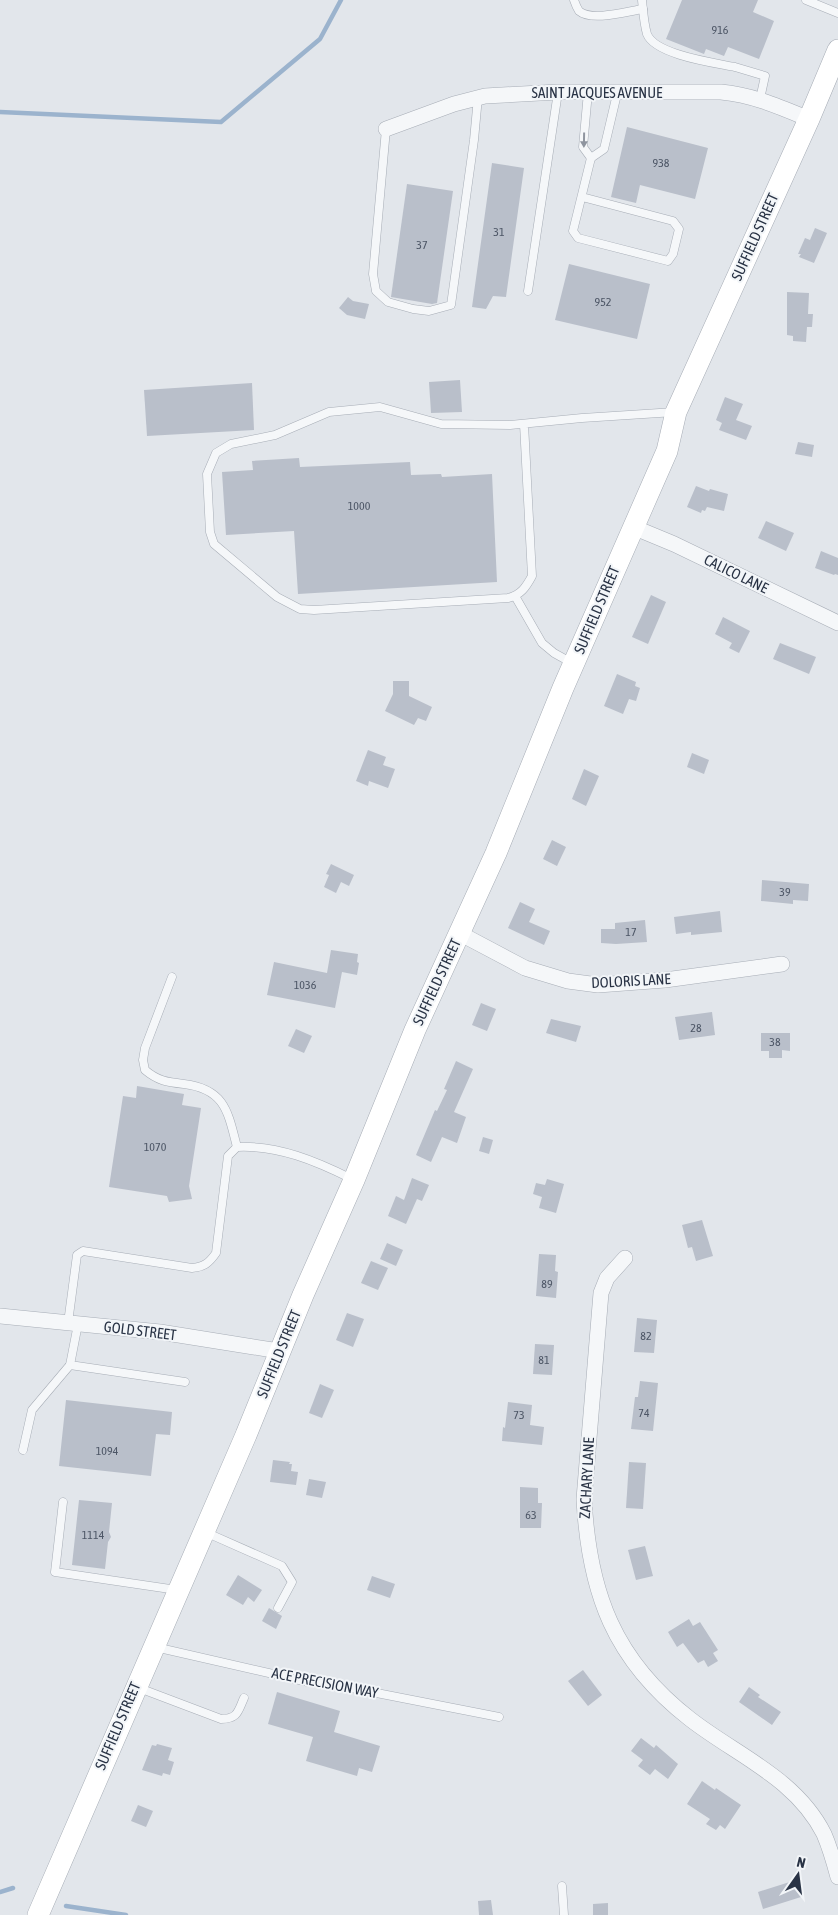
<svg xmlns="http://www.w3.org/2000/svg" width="838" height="1915" font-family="'Asap Condensed',sans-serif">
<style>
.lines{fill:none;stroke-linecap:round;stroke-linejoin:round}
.stream{stroke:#9bb3cd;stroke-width:4.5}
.building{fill:#b9bfca}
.service-casing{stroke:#a7adb6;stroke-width:9}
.minor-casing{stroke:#a7adb6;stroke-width:16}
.secondary-casing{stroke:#a7adb6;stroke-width:22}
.service{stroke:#f5f7f9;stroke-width:8}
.minor{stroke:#f5f7f9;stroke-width:15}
.secondary{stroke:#fff;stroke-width:21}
.oneway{fill:#8f959f}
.labels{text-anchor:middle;stroke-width:4;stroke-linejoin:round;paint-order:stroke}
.number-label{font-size:12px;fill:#4d5666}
.street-label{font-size:15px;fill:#293345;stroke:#f2f5f8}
</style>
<rect width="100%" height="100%" fill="#e2e6eb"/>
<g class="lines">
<!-- stream -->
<g class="stream">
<polyline points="0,112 221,122 320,39 341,0"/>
<polyline points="0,1892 13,1888"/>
<polyline points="66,1906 126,1915"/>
</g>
</g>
<!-- building -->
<g class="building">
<polygon points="682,0 758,0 753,12 774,21 759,59 728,47 724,56 706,49 704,54 666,39"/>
<polygon points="627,127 708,148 695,199 640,185 636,203 611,197"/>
<polygon points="492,163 524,168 506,297 493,296 486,309 472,307"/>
<polygon points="407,184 453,191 437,303 432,304 391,297"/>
<polygon points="815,228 827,233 814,263 799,257 801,254 798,254 805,238 810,240"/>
<polygon points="569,264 650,284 637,339 555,320"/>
<polygon points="787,292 809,293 808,314 813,314 812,327 807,327 806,342 793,341 793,336 787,335"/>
<polygon points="348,297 353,301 369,304 365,319 347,315 339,308"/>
<polygon points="460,380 462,412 431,413 429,382"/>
<polygon points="252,383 254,430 147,436 144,390"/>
<polygon points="725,397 743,404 736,420 752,426 746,440 719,430 722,423 716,420"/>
<polygon points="798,442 814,445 812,457 795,454"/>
<polygon points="299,458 300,467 410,462 411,475 441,474 442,477 492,474 497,582 298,594 294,531 226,535 222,472 253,470 252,461"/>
<polygon points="696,486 709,491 710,489 728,494 724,511 707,507 705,511 702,510 701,513 687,507"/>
<polygon points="766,521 794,533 786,551 758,538"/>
<polygon points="821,551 838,558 838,575 835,574 834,575 815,568"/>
<polygon points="651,595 666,602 648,644 632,637"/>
<polygon points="723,617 750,631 739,653 729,648 732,643 715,634"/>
<polygon points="780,643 816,657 809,674 773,659"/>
<polygon points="617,674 636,682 635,686 640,688 636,701 629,699 623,714 604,706"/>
<polygon points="393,681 409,681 409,696 432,707 426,721 418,718 414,725 385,711 393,694"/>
<polygon points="368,750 386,757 383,765 395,769 388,788 369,781 368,786 356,781"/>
<polygon points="692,753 709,760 704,774 687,767"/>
<polygon points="584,769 599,776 586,806 572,799"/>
<polygon points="552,840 566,847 557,866 543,859"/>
<polygon points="331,864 354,875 349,886 341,882 336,893 324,887 329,875 326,874"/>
<polygon points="762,880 809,884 808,901 793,900 793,904 761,901"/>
<polygon points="520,902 535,909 529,922 550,931 544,945 508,928"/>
<polygon points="720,911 722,932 691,935 691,932 676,934 674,917"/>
<polygon points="645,920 647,942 616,944 601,943 601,929 615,929 615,923"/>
<polygon points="331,950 358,954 357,962 359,963 357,975 342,972 335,1008 267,995 274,962 327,973"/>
<polygon points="481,1003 496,1009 487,1031 472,1025"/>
<polygon points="712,1012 715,1035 679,1040 675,1017"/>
<polygon points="551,1019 581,1026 576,1042 546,1033"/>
<polygon points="296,1029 312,1036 304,1053 288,1046"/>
<polygon points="761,1033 790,1033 790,1051 782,1050 782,1058 769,1058 769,1051 761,1051"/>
<polygon points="456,1061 473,1069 454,1112 466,1117 457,1143 442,1137 431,1162 416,1155 435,1110 437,1111 447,1090 444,1089"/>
<polygon points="137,1086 184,1094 182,1105 201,1108 189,1186 192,1199 169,1202 167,1196 109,1187 123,1096 136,1098"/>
<polygon points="483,1137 493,1140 489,1154 479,1151"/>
<polygon points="412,1178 429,1185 422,1201 417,1199 406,1224 388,1216 396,1196 404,1200"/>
<polygon points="547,1179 564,1184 556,1213 539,1208 542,1197 533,1194 536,1183 545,1185"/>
<polygon points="702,1220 713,1256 696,1261 692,1247 688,1248 682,1225"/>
<polygon points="387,1243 403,1250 396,1266 380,1259"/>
<polygon points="539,1254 556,1255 555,1271 558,1272 556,1298 536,1296"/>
<polygon points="371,1261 388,1268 378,1290 361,1283"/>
<polygon points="347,1313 364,1319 353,1347 336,1340"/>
<polygon points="637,1318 657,1320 654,1353 634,1352"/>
<polygon points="535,1344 554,1345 552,1375 533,1374"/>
<polygon points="640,1381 658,1383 653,1431 631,1429 635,1397 638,1397"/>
<polygon points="320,1384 334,1390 322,1418 309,1413"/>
<polygon points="66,1400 172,1412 170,1435 156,1434 151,1476 59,1466"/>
<polygon points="508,1402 532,1405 530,1425 544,1427 542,1445 502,1441 503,1427 505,1428"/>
<polygon points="273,1460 290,1462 289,1464 292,1464 291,1471 298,1472 296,1485 270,1482"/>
<polygon points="629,1462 646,1463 643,1509 626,1508"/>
<polygon points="309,1479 326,1482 322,1498 306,1495"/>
<polygon points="520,1487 538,1488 538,1503 542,1503 541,1528 520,1528"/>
<polygon points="79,1500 112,1503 109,1532 111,1537 108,1542 105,1569 72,1565"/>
<polygon points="645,1546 653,1576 636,1580 628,1550"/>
<polygon points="238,1575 262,1590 254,1602 248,1597 243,1605 226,1595"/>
<polygon points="372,1576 395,1584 390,1598 367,1590"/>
<polygon points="269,1608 282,1616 276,1629 262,1621"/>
<polygon points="689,1619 693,1626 700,1622 718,1650 713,1653 718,1661 708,1667 704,1660 698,1663 683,1643 677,1647 668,1632"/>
<polygon points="583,1670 602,1695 588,1706 568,1681"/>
<polygon points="749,1687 760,1695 758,1697 781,1712 772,1725 739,1702"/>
<polygon points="277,1692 340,1711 334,1732 380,1746 372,1772 359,1768 357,1776 306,1761 313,1737 268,1724"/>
<polygon points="641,1738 654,1748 656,1745 678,1764 668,1779 655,1769 650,1775 638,1766 643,1760 631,1751"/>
<polygon points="157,1744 172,1748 168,1760 174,1762 170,1775 163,1773 162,1776 142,1770 152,1745 156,1746"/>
<polygon points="702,1781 715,1790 716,1788 741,1805 725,1829 720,1825 716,1830 706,1824 710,1819 687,1804"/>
<polygon points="138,1805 153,1811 146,1827 131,1821"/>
<polygon points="796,1880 801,1897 763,1909 758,1892"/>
<polygon points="491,1900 493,1915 479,1915 478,1901"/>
<polygon points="608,1903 608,1915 593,1915 593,1904"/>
</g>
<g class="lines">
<defs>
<g id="service">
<path d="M 574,0 C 575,3 577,8 579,11 C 592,22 628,11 643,9"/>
<path d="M 642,0 C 643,11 644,24 647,34 C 655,55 716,63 735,67 C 745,70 755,73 765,76 L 760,99"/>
<polyline points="806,0 838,13"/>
<polyline points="588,92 583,147 591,158 604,149 617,94"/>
<polyline points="386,129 373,274 376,291 388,302 413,309 429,311 451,305 474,140 478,97"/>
<polyline points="582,197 673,221 679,229 673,254 668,261 578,238 573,231 591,158"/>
<polyline points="528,291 558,92"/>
<path d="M 524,424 L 532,576 C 526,587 521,595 508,598 L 314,610 L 300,609 L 277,597 L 214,544 L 210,532 L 207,474 L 216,453 L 231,444 L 275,435 L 329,412 L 380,407 L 441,424 L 510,425 L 582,418 L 675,412"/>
<polyline points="515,596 542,643 554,653 572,663"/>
<path d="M 172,977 L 145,1048 L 143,1060 L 145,1070 C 158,1081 167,1082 184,1084 C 225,1089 228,1112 237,1147"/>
<path d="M 68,1323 L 77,1255 L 83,1251 L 192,1268 C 204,1267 209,1263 216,1253 L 228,1156 L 237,1147 C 278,1145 316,1161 352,1179"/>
<polyline points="78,1324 70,1365 185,1382"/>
<polyline points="23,1450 32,1410 70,1365"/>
<polyline points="63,1502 55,1572 177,1590"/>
<polyline points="205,1532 282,1566 292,1582 278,1608"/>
<polyline points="155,1647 308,1682 346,1687 499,1717"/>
<path d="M 139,1688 L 221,1719 C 238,1719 238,1711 244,1698"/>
<polyline points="562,1886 564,1915"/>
</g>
<g id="minor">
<path d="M 386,129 L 454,104 L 485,96 L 558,92 L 721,92 C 753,95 780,107 809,119"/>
<polyline points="633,527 674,544 838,623"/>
<polyline points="459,933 525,968 568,981 598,985 665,980 782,964"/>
<path d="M 625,1258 L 607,1278 L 601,1293 L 584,1499 C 589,1593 614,1660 690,1719 C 736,1755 796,1778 824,1834 C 830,1848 834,1862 838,1877"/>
<polyline points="0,1316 160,1332 279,1351"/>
</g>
<polyline id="secondary" points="38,1915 246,1435 303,1295 354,1180 415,1030 496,853 563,688 667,451 676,412 809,119 838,50"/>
</defs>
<!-- service casing -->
<use href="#service" class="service-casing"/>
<!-- minor casing -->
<use href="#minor" class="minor-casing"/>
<!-- secondary casing -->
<use href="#secondary" class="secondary-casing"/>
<!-- service -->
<use href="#service" class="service"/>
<!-- minor -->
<use href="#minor" class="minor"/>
<!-- secondary -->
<use href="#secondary" class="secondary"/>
</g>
<!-- one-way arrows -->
<defs><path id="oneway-solid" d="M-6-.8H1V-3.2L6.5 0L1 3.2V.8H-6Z" transform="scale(1.25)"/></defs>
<use class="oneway" href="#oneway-solid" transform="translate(584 140) rotate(91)"/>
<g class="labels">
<!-- number labels -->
<g class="number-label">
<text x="720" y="34">916</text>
<text x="661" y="167">938</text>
<text x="499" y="236">31</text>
<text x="422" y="249">37</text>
<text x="603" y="306">952</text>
<text x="359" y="510">1000</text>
<text x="785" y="896">39</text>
<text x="631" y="936">17</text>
<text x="305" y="989">1036</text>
<text x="696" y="1032">28</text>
<text x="775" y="1046">38</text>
<text x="155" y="1151">1070</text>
<text x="547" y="1288">89</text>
<text x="646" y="1340">82</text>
<text x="544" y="1364">81</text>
<text x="644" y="1417">74</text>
<text x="519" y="1419">73</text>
<text x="107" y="1455">1094</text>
<text x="531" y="1519">63</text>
<text x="93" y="1539">1114</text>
</g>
<!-- street labels -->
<g class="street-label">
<text x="597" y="98">SAINT JACQUES AVENUE</text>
<text transform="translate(755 237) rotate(-66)" y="5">SUFFIELD STREET</text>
<text transform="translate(736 574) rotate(26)" y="5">CALICO LANE</text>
<text transform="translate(597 610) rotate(-67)" y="5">SUFFIELD STREET</text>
<text transform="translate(631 981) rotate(-3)" y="5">DOLORIS LANE</text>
<text transform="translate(437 982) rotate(-65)" y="5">SUFFIELD STREET</text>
<text transform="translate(140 1331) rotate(7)" y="5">GOLD STREET</text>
<text transform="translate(279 1354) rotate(-68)" y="5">SUFFIELD STREET</text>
<text transform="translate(587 1478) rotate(-87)" y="5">ZACHARY LANE</text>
<text transform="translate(325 1683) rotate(11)" y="5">ACE PRECISION WAY</text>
<text transform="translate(118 1726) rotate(-67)" y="5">SUFFIELD STREET</text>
</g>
</g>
<!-- north arrow -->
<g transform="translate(798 1875) rotate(14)" stroke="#f2f5f8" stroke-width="4" paint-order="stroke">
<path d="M0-4L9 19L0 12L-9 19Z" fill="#293345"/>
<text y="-8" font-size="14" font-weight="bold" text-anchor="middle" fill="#293345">N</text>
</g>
</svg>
